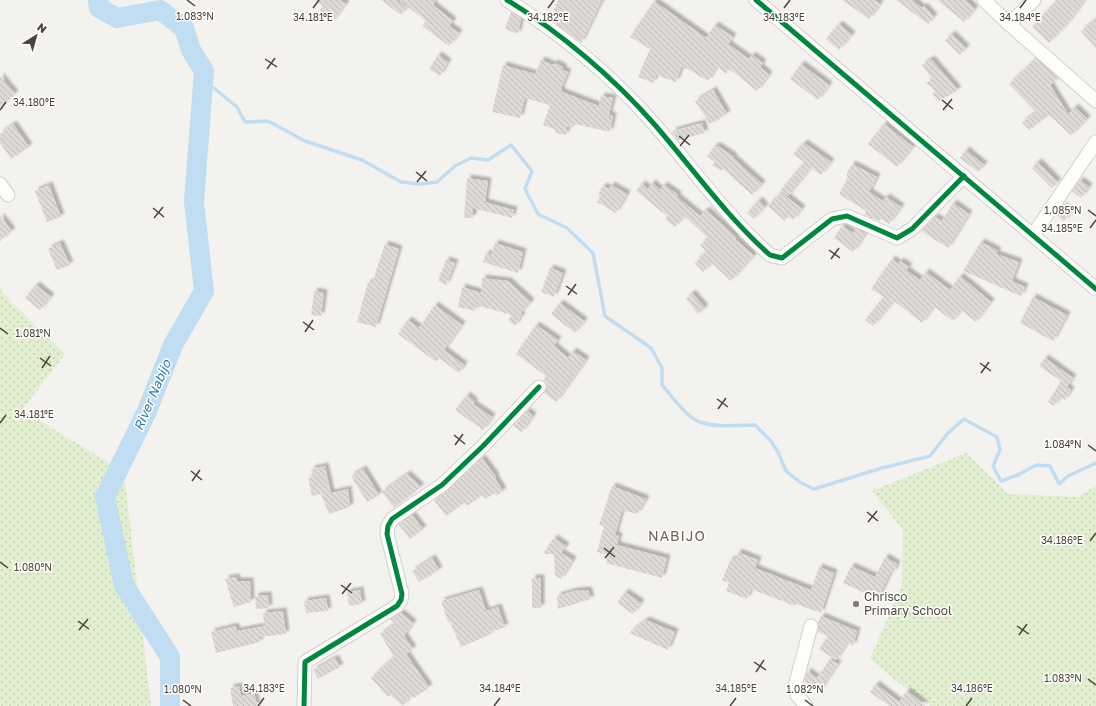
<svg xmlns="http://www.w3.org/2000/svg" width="1096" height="706" font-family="'Golos Text',sans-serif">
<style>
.park{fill:url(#park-dots)}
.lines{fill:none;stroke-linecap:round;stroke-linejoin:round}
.stream{stroke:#c0ddf1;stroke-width:3.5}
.river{stroke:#c0ddf1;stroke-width:20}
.building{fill:url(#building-back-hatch);filter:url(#shadow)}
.street-casing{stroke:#d2d0cb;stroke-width:15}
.street{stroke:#fdfdfc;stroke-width:13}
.cycleway-casing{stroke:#fff;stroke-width:8}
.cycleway{stroke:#00873e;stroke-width:5}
.ticks{fill:none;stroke:#4b4439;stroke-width:1.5}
.poi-dot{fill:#868178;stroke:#fff;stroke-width:1.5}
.labels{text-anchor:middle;stroke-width:3;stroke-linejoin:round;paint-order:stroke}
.poi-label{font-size:12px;fill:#4b4439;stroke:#fff;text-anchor:start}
.water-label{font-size:13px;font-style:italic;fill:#2e7ab2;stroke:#fff}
.quarter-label{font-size:14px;letter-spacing:1px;fill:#6e6250;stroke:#fff}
.ticks-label{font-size:10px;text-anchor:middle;fill:#4b4439;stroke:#fff;stroke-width:3;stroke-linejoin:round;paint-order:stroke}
</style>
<defs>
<pattern id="park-dots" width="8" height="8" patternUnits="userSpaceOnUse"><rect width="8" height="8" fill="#e1eecf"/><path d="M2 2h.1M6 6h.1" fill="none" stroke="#c3cdb2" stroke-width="1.8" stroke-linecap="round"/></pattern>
<pattern id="building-back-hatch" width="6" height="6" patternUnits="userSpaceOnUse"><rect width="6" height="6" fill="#dedbd6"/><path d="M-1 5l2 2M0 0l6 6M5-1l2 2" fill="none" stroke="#c0bdb8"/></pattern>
<filter id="shadow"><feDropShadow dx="3.5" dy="-3.5" stdDeviation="1" flood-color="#0004"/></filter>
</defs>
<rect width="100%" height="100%" fill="#f4f2ee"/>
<!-- park -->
<g class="park">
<polygon points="0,288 9,300 65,354 22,410 124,472 151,706 0,706"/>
<polygon points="966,453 1008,494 1077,497 1096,486 1096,706 930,706 931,704 904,687 870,659 902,585 903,530 872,491"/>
</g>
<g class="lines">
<!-- stream -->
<path class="stream" d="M 204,80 L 237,107 L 245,122 L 268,121 L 305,141 L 362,160 L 401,182 L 420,184 L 437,182 L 455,166 L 471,158 L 488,160 L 511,145 L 532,171 L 525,189 L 538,214 L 567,228 L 593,253 L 605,316 L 651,348 L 662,368 L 662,385 C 671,395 687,418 700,422 C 717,428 737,425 755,425 L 771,441 L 778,452 L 786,471 L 801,483 L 814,489 L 882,468 L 930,456 L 947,434 L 964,419 L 997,437 L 1000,450 L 993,466 L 1001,481 L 1018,475 L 1036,465 L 1050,466 L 1059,484 L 1068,476 L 1096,463"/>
<!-- river -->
<polyline class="river" points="98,0 99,8 117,18 160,10 184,28 191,50 204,71 194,202 204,291 173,345 147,411 105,497 124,585 170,657 170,706"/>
</g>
<!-- building -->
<g class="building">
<polygon points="315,0 340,0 346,4 331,23 319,11 323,6"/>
<polygon points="381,0 396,0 406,7 401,15"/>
<polygon points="399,0 436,0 433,5 453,21 449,26 459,33 449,46 422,26 426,21"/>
<polygon points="558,0 602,0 581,43 550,19"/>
<polygon points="842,0 874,0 880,4 869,19"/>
<polygon points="896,0 912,0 922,8 924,6 934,17 928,24"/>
<polygon points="937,0 965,0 975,9 964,22"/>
<polygon points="1057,0 1085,0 1067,24 1049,43 1032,27"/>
<polygon points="654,1 706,38 715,25 733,37 728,44 749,59 752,55 763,63 760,67 769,75 757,91 729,69 726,74 717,67 708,81 682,66 676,82 656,75 653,83 638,77 650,49 630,37"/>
<polygon points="511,12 521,18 518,34 505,29"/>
<polygon points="1096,19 1096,49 1081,31"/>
<polygon points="839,24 852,35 839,50 826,39"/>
<polygon points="952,34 966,48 960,55 945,40"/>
<polygon points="438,55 448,62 440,76 429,69"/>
<polygon points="1036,58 1058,78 1050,85 1068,114 1075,107 1087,119 1076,131 1071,135 1049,115 1029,130 1022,122 1036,112 1009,84"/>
<polygon points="931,59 958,90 939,101 932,94 935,91 926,83 932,79 922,65"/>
<polygon points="541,60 553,65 555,63 563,67 563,70 568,72 561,89 562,92 599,106 601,96 613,98 609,115 613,116 610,132 575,124 573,128 567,126 566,135 555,133 556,130 543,125 550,105 525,98 520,118 492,112 503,65 535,74"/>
<polygon points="801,64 829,85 818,100 790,79"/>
<polygon points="0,76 15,94 0,107"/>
<polygon points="713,90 727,114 710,124 695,101"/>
<polygon points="702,123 705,133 678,140 673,133 672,131"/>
<polygon points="13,124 29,147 11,159 0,143 0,134"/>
<polygon points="884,124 913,147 897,167 868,144"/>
<polygon points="804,143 831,162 821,175 811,168 788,196 781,190 804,162 793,154"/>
<polygon points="715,146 718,146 734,157 733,158 762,184 752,195 723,169 721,171 712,165 715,162 707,156"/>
<polygon points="966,150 984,165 978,172 960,158"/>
<polygon points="1038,162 1058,182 1052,188 1032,168"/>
<polygon points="852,164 877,177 869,192 883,201 886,197 901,207 889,224 881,219 879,221 864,215 866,211 839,194 847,180 847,173"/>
<polygon points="467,178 488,181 485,202 514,210 512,218 473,208 473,218 464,218"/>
<polygon points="1080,180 1089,187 1081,198 1072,191"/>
<polygon points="652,183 660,190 664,185 678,195 677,197 700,216 706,210 736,237 735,239 754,256 731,281 712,263 703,272 695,263 706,252 700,245 708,238 705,235 684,216 675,227 665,219 667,216 636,191 642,184 648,189"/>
<polygon points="49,185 61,217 47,222 35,191"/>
<polygon points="611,185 627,194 616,213 597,202 600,196 598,194 603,186 609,189"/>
<polygon points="781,192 802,209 793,220 788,216 785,221 768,206"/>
<polygon points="759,200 765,207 754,219 747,213"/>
<polygon points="953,203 969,214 948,248 921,231 935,217 942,221"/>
<polygon points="1063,206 1071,212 1064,221 1056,215"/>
<polygon points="0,216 12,231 0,241"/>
<polygon points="842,226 853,233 856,229 866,233 853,252 834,238"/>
<polygon points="981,242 998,251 996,254 1019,262 1012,281 1025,287 1021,296 963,271"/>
<polygon points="60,243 70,265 57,270 48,249"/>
<polygon points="495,243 523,252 518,273 483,262 486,253 491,255"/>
<polygon points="385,244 399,249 376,327 357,322 368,282 372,283"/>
<polygon points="892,259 898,264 900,261 909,267 906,270 920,280 926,272 950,290 960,276 991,302 976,322 961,310 953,321 934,307 922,323 894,301 873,326 865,320 884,297 871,289"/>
<polygon points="446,260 455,263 446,285 438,281"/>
<polygon points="550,268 563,273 554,297 541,292"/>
<polygon points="482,278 508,281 531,302 520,314 522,315 515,326 508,320 512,315 476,305 475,311 458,307 462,287 481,293"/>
<polygon points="36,285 51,297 40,310 25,298"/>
<polygon points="314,291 324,293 321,316 311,315"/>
<polygon points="692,293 705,308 698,314 686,299"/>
<polygon points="1033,297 1067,315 1053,341 1020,323"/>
<polygon points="560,303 584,321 575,333 551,314"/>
<polygon points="435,305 462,325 444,350 464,365 459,373 439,358 436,362 398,334 408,320 419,328"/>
<polygon points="536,325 558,340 554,346 568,358 573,351 586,360 556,402 544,393 547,385 543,380 546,376 516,354"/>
<polygon points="1045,358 1073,378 1067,387 1071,390 1065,400 1060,397 1054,406 1048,402 1061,381 1039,366"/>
<polygon points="467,395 475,402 473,404 492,417 483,430 455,410"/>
<polygon points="527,411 533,416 522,432 513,426"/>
<polygon points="482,458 496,477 495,478 503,491 496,496 495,493 485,499 482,495 467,506 464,503 446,516 434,500 447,491"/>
<polygon points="325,466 331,493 348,489 350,507 329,514 321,494 312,496 308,478 313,478 311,469"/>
<polygon points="363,469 379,495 367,502 351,476"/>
<polygon points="407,474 421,487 394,508 382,492"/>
<polygon points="612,486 646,499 637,514 622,510 615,535 619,536 617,545 667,558 662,578 606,563 608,555 597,552 604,526 599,525"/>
<polygon points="412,515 423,529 410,539 398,524"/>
<polygon points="554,538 566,546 561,553 573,560 561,579 555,575 554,554 543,554"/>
<polygon points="738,552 758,560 755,568 811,590 819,567 834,573 821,613 796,604 795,606 751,589 747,599 726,591 729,583 722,580 731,559 735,560"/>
<polygon points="885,557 897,564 893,573 891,571 878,599 843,583 851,566 875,577"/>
<polygon points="432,558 439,570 419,582 412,571"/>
<polygon points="236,577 237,581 250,581 251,602 234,607 225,579"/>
<rect x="532" y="578" width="9" height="30"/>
<polygon points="360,590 362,604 349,606 347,592"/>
<polygon points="479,590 486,611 498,607 505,627 490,632 491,634 461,647 450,622 448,622 441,601"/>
<polygon points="588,590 591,599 558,609 557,596 574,591"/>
<polygon points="625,592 641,603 633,614 617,603"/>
<polygon points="268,595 269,608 256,609 255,596"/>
<polygon points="326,598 328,611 306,613 304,601"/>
<polygon points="283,611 286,634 259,637 260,642 216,653 211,632 235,626 237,631 264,626 263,613"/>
<polygon points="401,613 413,623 404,636 413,649 406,654 429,687 414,698 411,695 403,706 390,695 388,697 371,678 394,657 380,634 396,624 390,619"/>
<polygon points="821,616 857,631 853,646 847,643 836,660 819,649 828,636 818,632 818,622"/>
<polygon points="646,620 675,632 668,650 629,633"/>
<polygon points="335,658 340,667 318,679 313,670"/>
<polygon points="830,659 838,664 819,692 804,682 807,671 817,678"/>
<polygon points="876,684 899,702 907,691 926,706 889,706 870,692"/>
<polygon points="239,686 241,696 254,693 257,706 233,706 230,688"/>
</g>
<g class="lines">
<defs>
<g id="street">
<path d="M 507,0 C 560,32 614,78 655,125 C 693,169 727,217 770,255 L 782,258 L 832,219 L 847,216 L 897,238 L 912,229 L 964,176"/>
<polyline points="756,0 1096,289"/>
<polyline points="984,0 1009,24 1034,0"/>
<polyline points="1009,24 1096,101"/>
<polyline points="0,184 8,195"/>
<polyline points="1033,235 1096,142"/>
<polyline points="304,706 305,662 397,606 401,600 402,594 387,534 388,526 392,519 442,485 483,446 539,387"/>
<polyline points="806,706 797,695 795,686 811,626"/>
</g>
</defs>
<!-- street casing -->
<use href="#street" class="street-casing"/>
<!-- street -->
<use href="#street" class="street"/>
<defs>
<g id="cycleway">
<path d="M 507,0 C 560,32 614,78 655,125 C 693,169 727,217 770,255 L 782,258 L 832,219 L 847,216 L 897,238 L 912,229 L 964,176"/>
<polyline points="756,0 1096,289"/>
<polyline points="304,706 305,662 397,606 401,600 402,594 387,534 388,526 392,519 442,485 483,446 539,387"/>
</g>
</defs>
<!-- cycleway casing -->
<use href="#cycleway" class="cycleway-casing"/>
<!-- cycleway -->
<use href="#cycleway" class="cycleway"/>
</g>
<!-- ticks -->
<path class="ticks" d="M 187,0 L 195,6M 313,8 L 319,0M 548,8 L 554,0M 784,8 L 790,0M 1020,8 L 1026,0M 265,59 L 277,67M 267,69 L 275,58M 942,100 L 953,109M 0,110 L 6,102M 943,110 L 952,99M 679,136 L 690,145M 680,146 L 689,135M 416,172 L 427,181M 417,182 L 426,171M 153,208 L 164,217M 1088,210 L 1096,216M 154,218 L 163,207M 1090,228 L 1096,220M 829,250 L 840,258M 831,259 L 839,248M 566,286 L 577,294M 568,295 L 576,284M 303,322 L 314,330M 0,328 L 8,334M 305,332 L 313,320M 40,358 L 51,366M 980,363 L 991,371M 42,368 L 50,356M 981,373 L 989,362M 717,399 L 728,407M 718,409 L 726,398M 0,423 L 6,415M 454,435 L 465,444M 455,445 L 463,434M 1088,445 L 1096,451M 191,471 L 202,480M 192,481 L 200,470M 867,512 L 878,521M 868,522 L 877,511M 1090,541 L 1096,533M 604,548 L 615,557M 605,558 L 614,547M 0,562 L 8,568M 341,585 L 352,593M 342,594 L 351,583M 78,621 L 89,629M 1017,626 L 1029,634M 79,630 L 88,619M 1019,635 L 1027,624M 754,662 L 766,670M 756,672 L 764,660M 1088,679 L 1096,685M 183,700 L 191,706M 805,700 L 813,706M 258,706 L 264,698M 494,706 L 500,698M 730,706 L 736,698M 966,706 L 972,698"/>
<!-- markers -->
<circle class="poi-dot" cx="856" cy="604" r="4"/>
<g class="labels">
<!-- poi labels -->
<g class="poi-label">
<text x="864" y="601">Chrisco<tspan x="864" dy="14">Primary School</tspan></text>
</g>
<!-- water labels -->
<g class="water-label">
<text transform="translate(152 395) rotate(-67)" y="5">River Nabijo</text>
</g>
<!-- quarter labels -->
<g class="quarter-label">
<text x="677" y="541">NABIJO</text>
</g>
</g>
<g class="ticks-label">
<text x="195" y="20">1.083°N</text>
<text x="313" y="21">34.181°E</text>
<text x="548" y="21">34.182°E</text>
<text x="784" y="21">34.183°E</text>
<text x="1020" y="21">34.184°E</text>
<text x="34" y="106">34.180°E</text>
<text x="1063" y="214">1.085°N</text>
<text x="1062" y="232">34.185°E</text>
<text x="33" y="337">1.081°N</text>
<text x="34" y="418">34.181°E</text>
<text x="1063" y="448">1.084°N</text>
<text x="1062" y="544">34.186°E</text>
<text x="33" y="571">1.080°N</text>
<text x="1063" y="682">1.083°N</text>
<text x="264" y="692">34.183°E</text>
<text x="500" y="692">34.184°E</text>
<text x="736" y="692">34.185°E</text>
<text x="972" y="692">34.186°E</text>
<text x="183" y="693">1.080°N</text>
<text x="805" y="693">1.082°N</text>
</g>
<!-- north arrow -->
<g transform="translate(36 36) rotate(37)" stroke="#ffffff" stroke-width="3" paint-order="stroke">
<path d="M0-3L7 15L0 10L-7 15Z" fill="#4b4439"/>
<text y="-6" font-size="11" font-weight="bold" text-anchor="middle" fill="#4b4439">N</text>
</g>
</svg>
